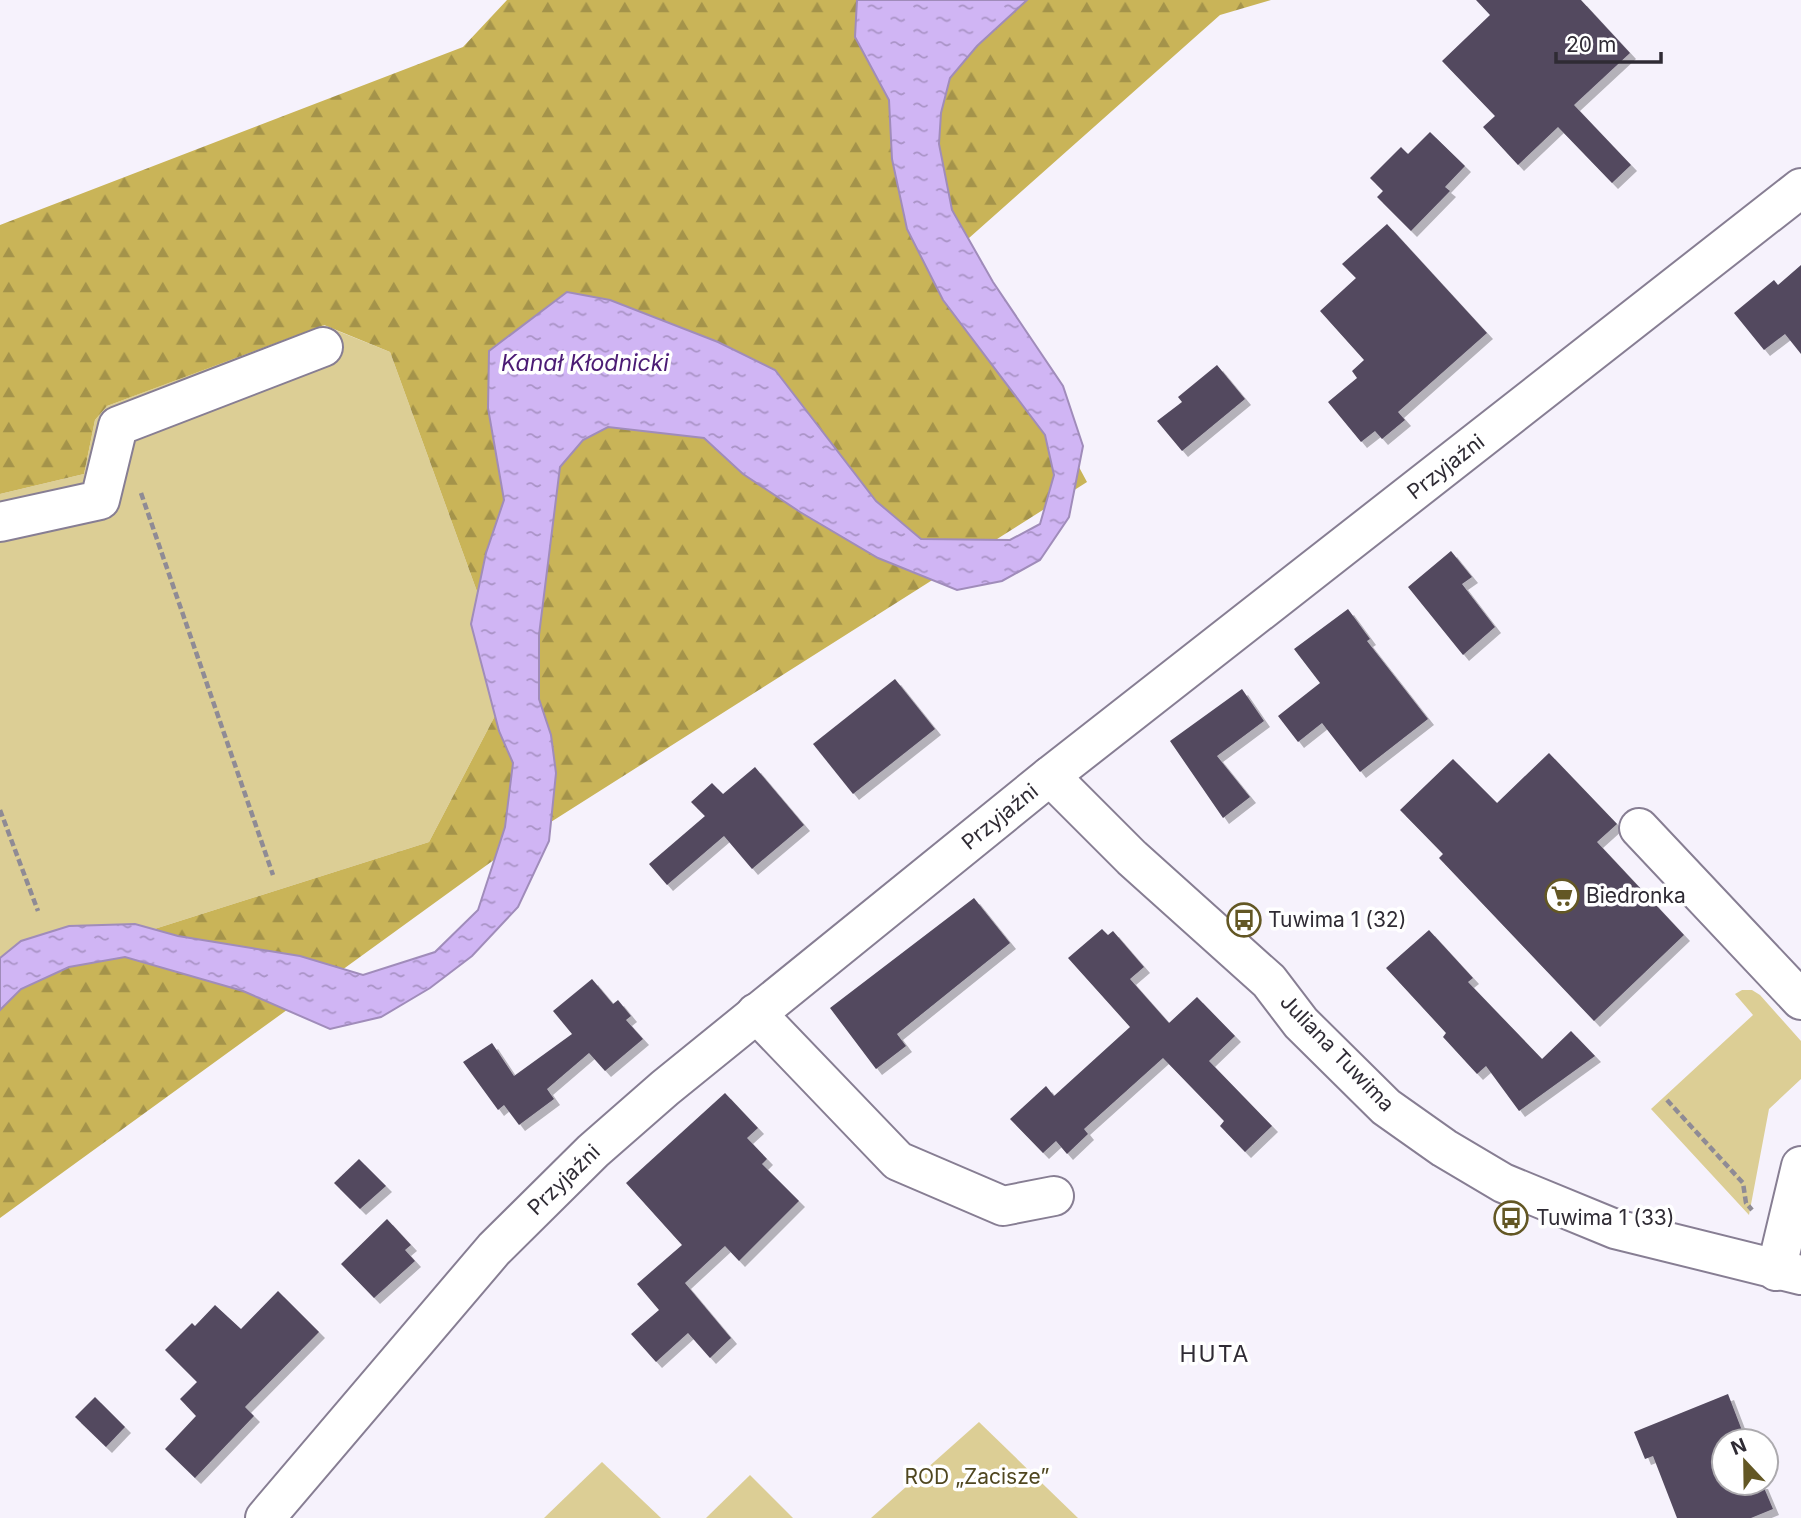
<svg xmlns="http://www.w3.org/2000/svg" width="1801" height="1518" font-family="Inter,sans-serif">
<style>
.green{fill:#dcce95}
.forest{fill:url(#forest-firs)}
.water{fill:url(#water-ripples);stroke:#a08cba;stroke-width:2}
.building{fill:#534a5e;filter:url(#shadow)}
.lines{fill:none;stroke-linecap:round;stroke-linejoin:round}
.minor-casing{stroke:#877e93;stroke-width:42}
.major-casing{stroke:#877e93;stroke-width:42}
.path{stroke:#8f8b95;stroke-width:4.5;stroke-dasharray:7 3.5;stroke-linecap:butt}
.minor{stroke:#fff;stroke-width:38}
.major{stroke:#fff;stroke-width:38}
.labels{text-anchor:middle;stroke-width:7;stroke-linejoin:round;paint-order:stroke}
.street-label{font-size:21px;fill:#2f2b34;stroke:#fff}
.poi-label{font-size:21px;fill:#2f2b34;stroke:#fff;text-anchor:start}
.park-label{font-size:21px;fill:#504720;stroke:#fff}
.water-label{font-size:23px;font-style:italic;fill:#4b1b74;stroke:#fff}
.neighbourhood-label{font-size:23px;letter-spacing:2px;fill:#2f2b34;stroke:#fff}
</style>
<defs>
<pattern id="forest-firs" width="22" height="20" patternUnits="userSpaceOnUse" patternTransform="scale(1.75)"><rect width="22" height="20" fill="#c9b458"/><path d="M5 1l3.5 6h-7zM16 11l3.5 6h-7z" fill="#a4934a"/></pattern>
<pattern id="water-ripples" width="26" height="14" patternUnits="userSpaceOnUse" patternTransform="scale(1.75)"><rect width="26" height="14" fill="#d0b5f4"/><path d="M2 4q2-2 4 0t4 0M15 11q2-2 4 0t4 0" fill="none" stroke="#a993c6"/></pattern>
<filter id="shadow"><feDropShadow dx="6" dy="6" stdDeviation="0" flood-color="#0004"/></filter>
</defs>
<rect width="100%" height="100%" fill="#f6f2fc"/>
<!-- green -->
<g class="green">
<polygon points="323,325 390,352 511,685 429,842 0,978 0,494 84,474 95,420 107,406"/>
<polygon points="1742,990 1752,990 1760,995 1801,1041 1801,1079 1769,1109 1749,1215 1651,1109 1753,1015 1735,994"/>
<polygon points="979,1422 1078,1518 871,1518"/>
<polygon points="602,1462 661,1518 544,1518"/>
<polygon points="750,1475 793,1518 706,1518"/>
</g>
<!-- forest -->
<polygon class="forest" points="507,0 1271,0 1220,15 960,246 1087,482 513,846 0,1218 0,978 429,842 511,685 390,352 324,325 107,406 95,420 84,474 0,494 0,225 463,47"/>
<!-- water -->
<polygon class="water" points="857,0 1027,0 977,46 950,78 941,113 939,144 952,210 993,282 1063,386 1083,446 1069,517 1040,560 1002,581 957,590 878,558 800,512 743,474 704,438 608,427 583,440 560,467 539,635 539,699 551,735 556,773 549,841 518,907 472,956 430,988 381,1017 330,1029 243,991 125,957 69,967 21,989 0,1010 0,958 21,941 69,926 135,924 178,936 300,956 363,975 435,952 478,910 505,827 513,763 499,731 471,624 486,553 504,500 488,408 489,351 567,292 610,300 718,342 775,370 876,501 921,539 1010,540 1040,524 1054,475 1045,435 943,300 907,229 892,159 889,100 855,37"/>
<!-- building -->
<g class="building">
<polygon points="1476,0 1581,0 1630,53 1574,105 1631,165 1612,183 1558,127 1518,165 1483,127 1495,116 1442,61 1490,15"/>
<polygon points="1430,132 1465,166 1445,187 1450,191 1411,231 1377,197 1383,191 1370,178 1401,147 1408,154"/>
<polygon points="1387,224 1487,333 1398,412 1405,420 1382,439 1375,431 1361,442 1328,402 1357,378 1352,371 1364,360 1320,311 1356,278 1342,264"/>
<polygon points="1801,265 1801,354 1785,334 1764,350 1734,313 1774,280 1778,285"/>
<polygon points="1217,365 1245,399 1182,451 1157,421 1182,402 1178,397"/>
<polygon points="1451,551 1472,577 1462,584 1495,627 1463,655 1408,587"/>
<polygon points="1348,609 1370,639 1367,641 1428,719 1360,772 1322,723 1298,742 1278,716 1320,683 1294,649"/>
<polygon points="895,679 935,729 853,794 813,744"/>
<polygon points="1242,689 1264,721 1217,756 1250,797 1223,818 1170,741"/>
<polygon points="1549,753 1617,824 1597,842 1684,935 1594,1021 1439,858 1443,854 1400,810 1453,759 1497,803"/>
<polygon points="755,767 804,825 752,869 724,836 667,885 649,864 705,816 691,802 712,783 723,794"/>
<polygon points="974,898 1010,943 897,1034 906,1046 876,1069 830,1008"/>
<polygon points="1102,929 1108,935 1113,931 1144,967 1130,979 1169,1023 1197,997 1235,1036 1209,1061 1272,1126 1245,1152 1220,1126 1224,1121 1163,1058 1084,1129 1088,1134 1067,1154 1056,1141 1043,1153 1010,1119 1046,1086 1054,1096 1130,1027 1068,958"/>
<polygon points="1429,930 1473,978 1468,982 1542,1059 1571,1031 1595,1056 1519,1111 1486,1066 1477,1074 1443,1037 1446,1033 1386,968"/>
<polygon points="592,979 613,1004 618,1000 631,1016 626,1020 643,1039 605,1071 589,1053 547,1089 554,1099 519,1125 504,1105 498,1110 463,1062 492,1043 514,1076 572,1034 553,1011"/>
<polygon points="725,1093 758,1128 747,1138 767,1159 762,1164 799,1201 739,1261 725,1246 685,1283 731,1338 710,1358 688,1333 656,1362 631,1334 659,1310 637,1284 682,1245 626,1183"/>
<polygon points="359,1159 386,1186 360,1209 334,1183"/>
<polygon points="387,1219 411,1245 405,1250 415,1261 374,1298 341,1264"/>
<polygon points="278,1291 319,1332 245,1407 254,1416 195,1478 165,1449 196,1416 180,1399 197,1382 165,1350 192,1323 195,1326 215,1305 241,1329"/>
<polygon points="1728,1394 1746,1441 1724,1441 1724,1483 1762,1483 1773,1509 1751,1518 1677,1518 1653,1456 1645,1459 1634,1432"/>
<polygon points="95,1397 125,1427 106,1447 75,1417"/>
</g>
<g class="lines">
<defs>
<g id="minor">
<polyline points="0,522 100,500 118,426 323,347"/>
<polyline points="1050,776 1132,858 1269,981 1301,1023 1386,1107 1444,1148 1503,1183 1615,1229 1801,1275"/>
<polyline points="1639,828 1801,1000"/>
<polyline points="756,1013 898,1161 1003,1206 1054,1196"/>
<polyline points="1776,1271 1801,1166"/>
</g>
<polyline id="major" points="265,1518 494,1249 593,1151 665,1088 1050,776 1801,188"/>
</defs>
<!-- minor casing -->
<use href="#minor" class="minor-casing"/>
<!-- major casing -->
<use href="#major" class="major-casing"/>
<!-- path -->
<g class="path">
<polyline points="141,493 273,875"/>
<polyline points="0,810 38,911"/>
<polyline points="1667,1100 1743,1183 1746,1203 1752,1210"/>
</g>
<!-- minor -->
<use href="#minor" class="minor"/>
<!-- major -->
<use href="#major" class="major"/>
</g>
<!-- icons -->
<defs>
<symbol id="supermarket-ring" viewBox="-11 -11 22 22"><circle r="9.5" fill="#fff" stroke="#635724" stroke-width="1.5"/><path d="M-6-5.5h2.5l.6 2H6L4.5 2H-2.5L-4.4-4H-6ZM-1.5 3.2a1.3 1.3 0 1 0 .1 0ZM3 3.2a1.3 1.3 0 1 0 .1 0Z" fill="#635724"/></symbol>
<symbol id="bus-ring" viewBox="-11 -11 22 22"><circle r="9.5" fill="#fff" stroke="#635724" stroke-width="1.5"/><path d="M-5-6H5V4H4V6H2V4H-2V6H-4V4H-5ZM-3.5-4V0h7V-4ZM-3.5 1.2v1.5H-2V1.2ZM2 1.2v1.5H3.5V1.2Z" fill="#635724"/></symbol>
</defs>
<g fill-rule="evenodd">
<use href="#supermarket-ring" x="1543" y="877" width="38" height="38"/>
<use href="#bus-ring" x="1225" y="901" width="38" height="38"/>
<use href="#bus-ring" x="1492" y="1199" width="38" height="38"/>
</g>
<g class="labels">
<!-- street labels -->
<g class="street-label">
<text transform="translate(1446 467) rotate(-38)" y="7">Przyjaźni</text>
<text transform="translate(1000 817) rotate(-39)" y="7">Przyjaźni</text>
<text transform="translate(1337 1053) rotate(46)" y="7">Juliana Tuwima</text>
<text transform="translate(564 1180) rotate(-44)" y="7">Przyjaźni</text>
</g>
<!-- poi labels -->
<g class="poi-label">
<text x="1586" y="903">Biedronka</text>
<text x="1268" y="927">Tuwima 1 (32)</text>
<text x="1536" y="1225">Tuwima 1 (33)</text>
</g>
<!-- park labels -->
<g class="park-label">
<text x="977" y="1484">ROD „Zacisze”</text>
</g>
<!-- water labels -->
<g class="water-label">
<text x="585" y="371">Kanał Kłodnicki</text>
</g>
<!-- neighbourhood labels -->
<g class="neighbourhood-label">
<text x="1215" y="1362">HUTA</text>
</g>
</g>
<!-- north arrow -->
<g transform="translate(1745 1462) rotate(338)"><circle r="33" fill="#ffffff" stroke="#acaaae" stroke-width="2"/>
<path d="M0-5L12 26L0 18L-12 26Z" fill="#635724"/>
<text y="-10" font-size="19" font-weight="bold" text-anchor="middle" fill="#2f2b34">N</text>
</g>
<!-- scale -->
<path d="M1556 52v10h105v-10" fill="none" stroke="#2f2b34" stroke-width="3.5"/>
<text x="1566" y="52" font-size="21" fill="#2f2b34" stroke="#ffffff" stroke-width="5" paint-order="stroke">20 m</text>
</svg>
